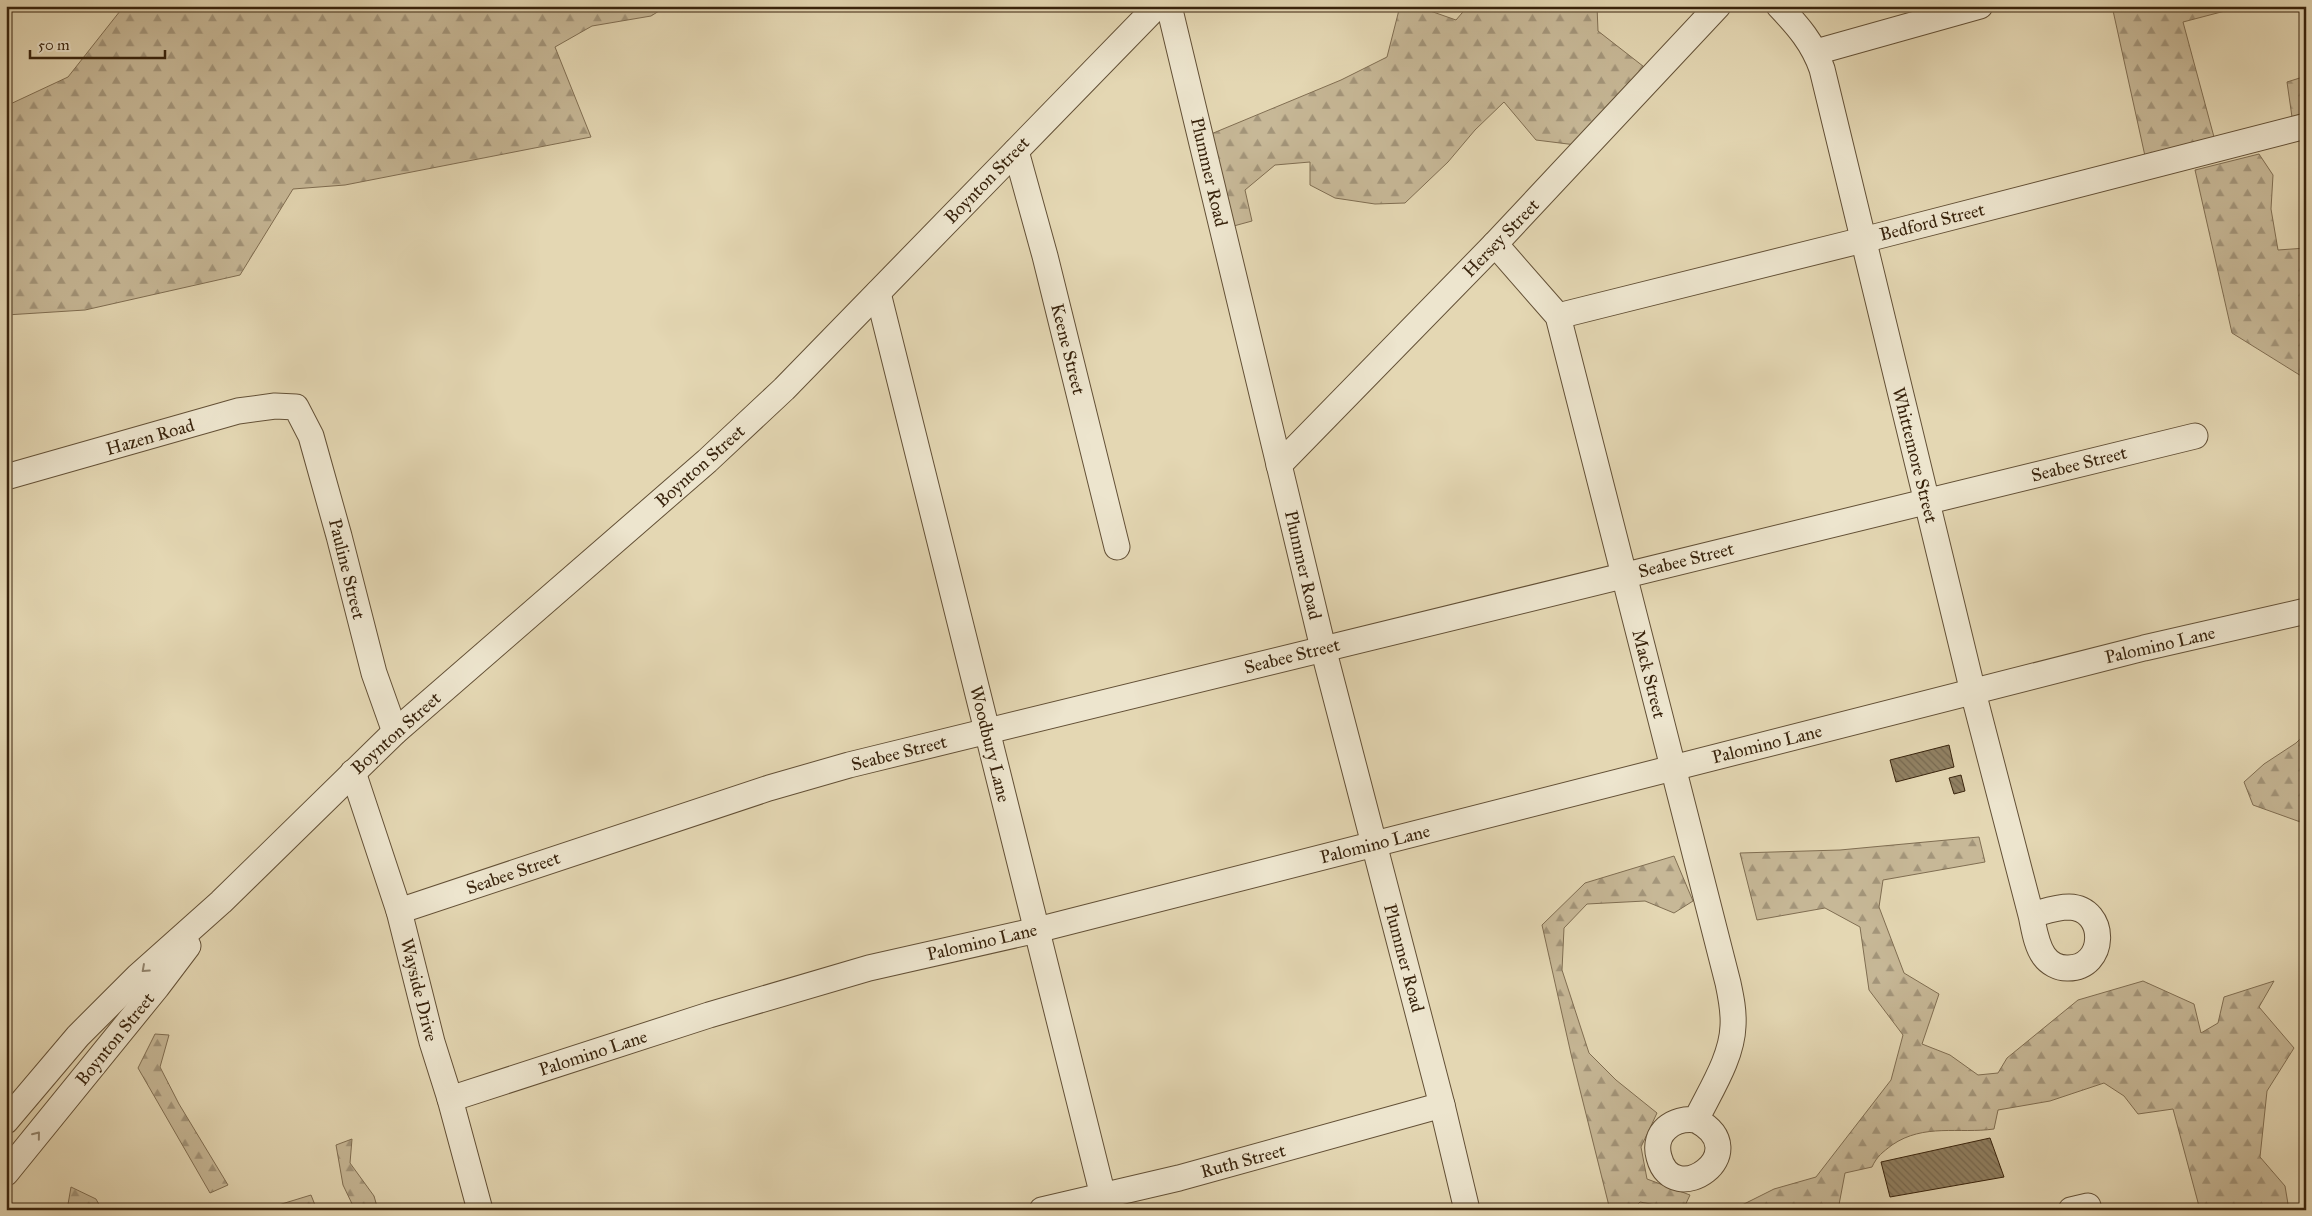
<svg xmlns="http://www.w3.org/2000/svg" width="2312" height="1216" font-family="'IM FELL Great Primer',serif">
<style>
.forest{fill:url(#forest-firs);stroke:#806e52}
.building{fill:url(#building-back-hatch);stroke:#38230c}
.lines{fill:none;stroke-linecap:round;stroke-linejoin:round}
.minor-casing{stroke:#635036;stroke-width:27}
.minor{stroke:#ede5ce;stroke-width:25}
.oneway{stroke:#92846d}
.labels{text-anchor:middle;stroke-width:4;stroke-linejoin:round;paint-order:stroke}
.street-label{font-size:18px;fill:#38230c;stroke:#ede5ce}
</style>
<defs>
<pattern id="forest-firs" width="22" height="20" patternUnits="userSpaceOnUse" patternTransform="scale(1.25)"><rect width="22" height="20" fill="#c7b897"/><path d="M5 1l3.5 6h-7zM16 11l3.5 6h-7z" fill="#a3957a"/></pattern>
<pattern id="building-back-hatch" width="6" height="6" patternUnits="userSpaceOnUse" patternTransform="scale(1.25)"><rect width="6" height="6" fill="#918163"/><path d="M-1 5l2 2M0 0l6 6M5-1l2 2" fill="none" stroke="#776950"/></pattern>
</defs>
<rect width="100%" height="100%" fill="#e4d7b3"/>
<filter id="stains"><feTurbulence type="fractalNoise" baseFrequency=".004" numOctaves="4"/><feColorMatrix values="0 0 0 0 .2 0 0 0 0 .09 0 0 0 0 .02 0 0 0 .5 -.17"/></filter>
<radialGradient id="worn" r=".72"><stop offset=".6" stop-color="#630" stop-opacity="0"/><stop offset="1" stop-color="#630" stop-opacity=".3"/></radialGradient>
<!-- forest -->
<g class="forest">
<polygon points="124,6 667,6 651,16 592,26 555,47 591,137 345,185 293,189 240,275 85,310 6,315 6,106 68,77"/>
<polygon points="1400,6 1416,6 1456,20 1468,6 1597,6 1598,31 1648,70 1576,145 1536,140 1504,102 1475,130 1448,162 1405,203 1375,204 1335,198 1310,185 1310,162 1275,165 1245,190 1252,221 1230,227 1211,134 1341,80 1387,57"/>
<polygon points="2112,6 2244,6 2183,22 2214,137 2145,156"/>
<polygon points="2306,76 2306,112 2292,117 2287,82"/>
<polygon points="2259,154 2273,175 2271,209 2278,250 2306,248 2306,379 2232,333 2195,170"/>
<polygon points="2306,733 2306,824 2253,805 2244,782 2264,764 2296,743"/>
<path d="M 1979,837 L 1985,862 L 1883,880 L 1879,907 L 1904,973 L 1939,994 L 1922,1044 L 1950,1055 L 1978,1075 L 1998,1073 L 2007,1058 L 2078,1000 L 2143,981 L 2194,1004 L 2201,1033 L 2218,1023 L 2224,997 L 2274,981 L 2259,1007 L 2294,1048 L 2267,1091 L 2260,1157 L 2285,1186 L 2289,1210 L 2200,1210 L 2173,1109 L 2138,1114 L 2124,1096 L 2104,1083 L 2050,1101 L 1998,1110 L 1994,1129 C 1959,1134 1924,1123 1892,1145 C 1883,1152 1877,1156 1872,1167 L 1845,1173 L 1838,1210 L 1740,1210 L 1740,1206 L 1774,1189 L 1816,1177 L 1891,1080 L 1903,1035 L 1869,990 L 1860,927 L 1825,908 L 1757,920 L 1740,853 L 1840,850 Z"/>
<polygon points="1674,856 1693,901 1674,913 1645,901 1587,904 1564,928 1562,970 1589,1053 1616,1080 1657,1113 1641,1147 1647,1179 1690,1195 1683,1210 1640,1202 1632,1210 1610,1210 1571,1054 1542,925 1585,883"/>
<polygon points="155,1034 169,1035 160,1067 179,1104 228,1185 210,1193 138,1068"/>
<polygon points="352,1139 350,1163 374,1196 378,1210 355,1210 343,1185 336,1145"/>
<polygon points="71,1187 96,1199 102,1210 67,1210"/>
<polygon points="311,1195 317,1210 262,1210"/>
</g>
<!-- building -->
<g class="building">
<polygon points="1949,745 1954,767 1896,782 1890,760"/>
<polygon points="1961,775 1965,791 1954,794 1949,778"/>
<polygon points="1990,1138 2004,1177 1890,1197 1881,1162"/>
</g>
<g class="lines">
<defs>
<g id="minor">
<polyline points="1169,6 1323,648 1442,1105 1467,1210"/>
<path d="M 1779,6 C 1798,26 1813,43 1822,69 L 1973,692 L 2031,915 C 2034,928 2036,945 2044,956 C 2049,963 2058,968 2067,968 C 2107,969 2108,908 2069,907 C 2056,907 2043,912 2031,915"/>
<polyline points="1816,52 1980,6"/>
<polyline points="1016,151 1045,256 1117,547"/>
<path d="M 1495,244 L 1558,316 L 1728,983 C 1731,997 1734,1011 1733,1026 C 1732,1058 1710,1091 1696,1120 C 1674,1117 1652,1132 1659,1157 C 1673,1211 1757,1152 1696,1120"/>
<polyline points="878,293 1103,1196"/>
<polyline points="1558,316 1863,240 2306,126"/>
<polyline points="1279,465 1495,244 1718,6"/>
<polyline points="6,477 238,411 275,406 296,407 311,436 339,536 374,673 395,732"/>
<polyline points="353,772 399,911 432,1042 450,1099 480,1210"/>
<polyline points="399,911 769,788 849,765 2195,436"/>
<polyline points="450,1099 709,1015 869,968 1037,930 2144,648 2306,611"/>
<polyline points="6,1121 78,1036 138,976 221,902 395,732 707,461 784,389 1157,6"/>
<polyline points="6,1173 157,987 188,946"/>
<polyline points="1042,1210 1179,1178 1442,1105"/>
<polyline points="2071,1210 2088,1206 2089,1210"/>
</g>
</defs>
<!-- minor casing -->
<use href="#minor" class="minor-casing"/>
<!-- minor -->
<use href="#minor" class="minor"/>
</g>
<!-- one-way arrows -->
<defs><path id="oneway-chevron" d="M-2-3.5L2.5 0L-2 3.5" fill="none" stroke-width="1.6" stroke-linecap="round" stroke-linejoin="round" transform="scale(1.25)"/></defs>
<g class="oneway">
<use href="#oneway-chevron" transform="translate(145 969) rotate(138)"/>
<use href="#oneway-chevron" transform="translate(37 1135) rotate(-51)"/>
</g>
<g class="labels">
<!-- street labels -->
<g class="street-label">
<text transform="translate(1209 172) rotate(77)" y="6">Plummer Road</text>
<text transform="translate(987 180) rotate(-46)" y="6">Boynton Street</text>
<text transform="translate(1932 222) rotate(-14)" y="6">Bedford Street</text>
<text transform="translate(1501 238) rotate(-46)" y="6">Hersey Street</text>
<text transform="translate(1068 349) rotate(76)" y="6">Keene Street</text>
<text transform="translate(150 437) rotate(-16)" y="6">Hazen Road</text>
<text transform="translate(1915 455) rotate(76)" y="6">Whittemore Street</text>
<text transform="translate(2079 464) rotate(-14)" y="6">Seabee Street</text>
<text transform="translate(700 466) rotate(-42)" y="6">Boynton Street</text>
<text transform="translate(1686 560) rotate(-14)" y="6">Seabee Street</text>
<text transform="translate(1303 565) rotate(77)" y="6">Plummer Road</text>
<text transform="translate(347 569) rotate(76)" y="6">Pauline Street</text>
<text transform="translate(2160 645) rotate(-13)" y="6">Palomino Lane</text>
<text transform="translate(1292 656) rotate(-14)" y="6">Seabee Street</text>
<text transform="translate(1649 674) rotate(76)" y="6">Mack Street</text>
<text transform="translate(396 733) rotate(-42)" y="6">Boynton Street</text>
<text transform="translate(990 744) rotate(76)" y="6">Woodbury Lane</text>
<text transform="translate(1767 744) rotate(-14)" y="6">Palomino Lane</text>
<text transform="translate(899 753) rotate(-14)" y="6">Seabee Street</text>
<text transform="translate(1375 844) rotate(-14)" y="6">Palomino Lane</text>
<text transform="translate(513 873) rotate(-19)" y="6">Seabee Street</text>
<text transform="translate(982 942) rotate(-13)" y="6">Palomino Lane</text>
<text transform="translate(1404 958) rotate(75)" y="6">Plummer Road</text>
<text transform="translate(419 990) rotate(76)" y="6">Wayside Drive</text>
<text transform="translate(115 1039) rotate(-51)" y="6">Boynton Street</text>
<text transform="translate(593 1053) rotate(-18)" y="6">Palomino Lane</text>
<text transform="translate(1243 1161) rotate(-15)" y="6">Ruth Street</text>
</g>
</g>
<!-- margin -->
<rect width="2312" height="1216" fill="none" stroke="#e4d7b3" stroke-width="25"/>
<rect x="8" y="8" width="2297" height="1201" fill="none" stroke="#38230c" stroke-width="2.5"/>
<rect x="12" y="12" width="2287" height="1191" fill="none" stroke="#38230c"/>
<!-- scale -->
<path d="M30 50v8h135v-8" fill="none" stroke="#38230c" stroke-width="2.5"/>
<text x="38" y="50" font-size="15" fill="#38230c" stroke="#ede5ce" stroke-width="4" paint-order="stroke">50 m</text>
<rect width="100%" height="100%" filter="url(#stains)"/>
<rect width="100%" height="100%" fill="url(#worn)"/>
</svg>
